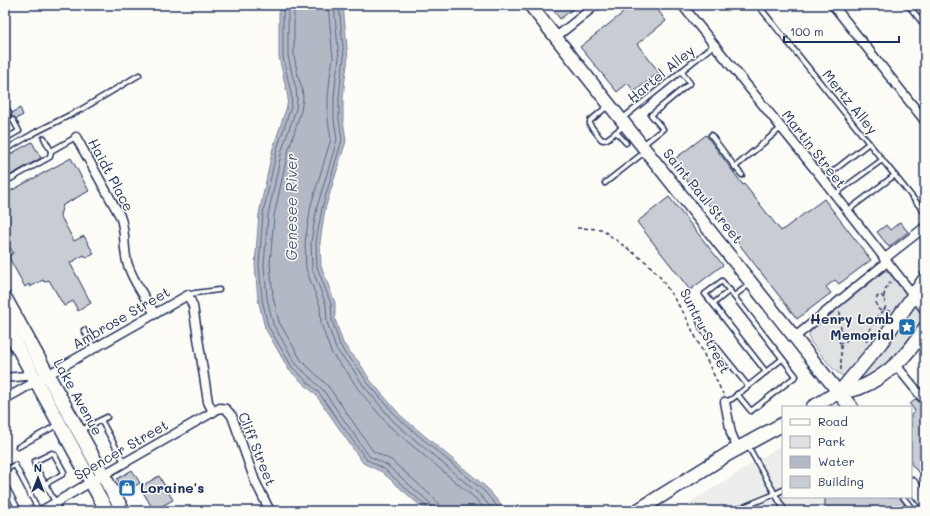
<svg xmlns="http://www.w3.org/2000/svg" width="930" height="516" font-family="Mali,sans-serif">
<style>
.built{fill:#edeeec}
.green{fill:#e0e1e3;stroke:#7e88a0}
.water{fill:#b3b8c5;stroke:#76819c}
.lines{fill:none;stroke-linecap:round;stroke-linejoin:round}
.shore{stroke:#586687;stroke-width:1}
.building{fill:#c9ccd3;stroke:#1b2f5e}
.service-casing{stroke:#1b2f5e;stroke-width:7}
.minor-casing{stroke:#1b2f5e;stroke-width:11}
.secondary-casing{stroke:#1b2f5e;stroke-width:15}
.primary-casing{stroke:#1b2f5e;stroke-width:16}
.path{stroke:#1b2f5e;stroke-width:1.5;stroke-dasharray:4 3;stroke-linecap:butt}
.service{stroke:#fdfcf7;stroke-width:4}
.minor{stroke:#fdfcf7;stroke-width:8}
.secondary{stroke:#fdfcf7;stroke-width:12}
.primary{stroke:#fdfcf7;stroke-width:13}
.labels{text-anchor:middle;stroke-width:3;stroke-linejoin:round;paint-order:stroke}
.street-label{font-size:14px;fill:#1b2f5e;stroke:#fdfcf7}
.poi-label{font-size:14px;font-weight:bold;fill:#1b2f5e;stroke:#fdfcf7;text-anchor:end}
.water-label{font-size:15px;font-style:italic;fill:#49587d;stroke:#fdfcf7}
</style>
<rect width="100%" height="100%" fill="#fdfcf7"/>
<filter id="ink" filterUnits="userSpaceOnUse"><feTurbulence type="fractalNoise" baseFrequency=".025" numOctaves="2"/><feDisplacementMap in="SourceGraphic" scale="8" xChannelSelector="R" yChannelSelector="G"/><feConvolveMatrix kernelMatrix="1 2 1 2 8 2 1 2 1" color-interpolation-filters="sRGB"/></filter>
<g filter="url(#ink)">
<!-- built -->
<polygon class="built" points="783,444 783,497 905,497 916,511 685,511 691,502"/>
<!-- green -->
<path class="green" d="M 885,271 L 887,271 L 922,314 C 922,325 913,333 907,341 C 903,345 902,350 899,355 C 889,369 871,376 855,385 L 834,370 L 810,341 L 809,335 L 812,329 Z"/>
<!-- water -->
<polygon class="water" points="279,5 343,5 348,58 345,78 343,98 343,119 346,141 325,209 320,242 321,266 335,303 335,319 343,343 350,352 359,362 370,380 401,416 487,488 506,511 426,511 382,472 363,463 316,395 289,370 265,328 258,299 255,265 259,214 273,148 287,106 288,97 279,57"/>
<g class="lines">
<!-- shore -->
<g class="shore">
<polyline points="283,5 283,57 292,98 291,107 277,149 263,214 259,265 262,299 268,326 292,367 319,393 366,459 384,469 426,506 428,511"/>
<polyline points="288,5 288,56 293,78 296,88 297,98 296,109 282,150 268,215 264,265 267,298 273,324 296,364 323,390 369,456 387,465 430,503 432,507 433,511"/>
<polyline points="294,5 294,56 298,76 302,88 303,98 301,111 288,152 274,216 270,264 273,297 279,322 301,360 328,386 373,451 391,460 434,498 438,503 439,511"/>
<polyline points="328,5 333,58 330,76 328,98 328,120 331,139 311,205 305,242 306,269 320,306 321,324 331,352 338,362 347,372 358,389 389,426 476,499 486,511"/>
<polyline points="334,5 339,58 336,77 334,98 334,120 337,140 317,207 311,242 312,268 326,305 327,322 336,349 343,358 352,368 363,385 394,422 480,495 494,511"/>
<polyline points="339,5 344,58 341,78 339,98 339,119 342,140 322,208 316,242 317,267 331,304 332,320 340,345 346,355 356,365 367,382 398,418 484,491 501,511"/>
</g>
</g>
<!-- building -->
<g class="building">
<polygon points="549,5 578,5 560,19"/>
<polygon points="633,5 654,5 666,21 637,44 659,72 634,92 628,83 617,92 580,47"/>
<polygon points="20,108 23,115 16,119 14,117 11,117 10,120 10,122 5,125 5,117 11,116 12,113"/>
<polygon points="706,135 743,185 744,184 781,231 824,199 871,260 839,284 835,280 826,287 831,293 797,319 705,200 703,202 672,161"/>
<polygon points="32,142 41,158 5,178 5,157"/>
<polygon points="71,158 89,191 63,205 60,215 74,241 84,236 94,254 86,258 84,255 70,263 91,303 78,311 73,301 64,306 49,280 44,282 43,280 30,287 29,284 25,287 8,256 13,253 6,240 7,239 5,234 5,194"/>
<polygon points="669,197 723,265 690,290 637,222"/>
<polygon points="900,222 908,232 889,247 877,232 886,225 890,230"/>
<polygon points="916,399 925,408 925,467 918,472 911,464 911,415 915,411 910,404"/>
<polygon points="132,470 140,483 125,492 117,479"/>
<polygon points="159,476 173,500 160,507 162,511 154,511 140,487"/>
<polygon points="825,497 899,497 910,511 825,511"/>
</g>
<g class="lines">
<defs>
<g id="service">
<polyline points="758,5 925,213"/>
<polyline points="908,5 925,26"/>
<polyline points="5,105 9,113"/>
<polyline points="609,105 590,121 590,125 601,139 603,140 607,139 624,126"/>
<polyline points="623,118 714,45"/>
<polyline points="616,132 626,143"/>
<polyline points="711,135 735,167"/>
<polyline points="44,138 51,151"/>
<polyline points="5,139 19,131 13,120"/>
<polyline points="644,144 663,129 651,115 690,83 681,71"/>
<polyline points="5,150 36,132 82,109 139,75"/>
<polyline points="742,175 735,167 781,128"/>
<polyline points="823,179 869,143"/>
<polyline points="5,182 50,157 51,151 76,137"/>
<polyline points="605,183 646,151"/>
<polyline points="834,195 882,160"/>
<polyline points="847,211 895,175"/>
<polyline points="730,290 713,304 766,372"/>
<polyline points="188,295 195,293 219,290"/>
<polyline points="734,296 750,284"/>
<polyline points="713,304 705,294 722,281 796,376 751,411 737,394"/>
<polyline points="697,315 702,329 748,386"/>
<polyline points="84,330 94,348"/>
<polyline points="725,402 732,399 782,359"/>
<polyline points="101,420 124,462"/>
<polyline points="81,430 107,417"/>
<polyline points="748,446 775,494 783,490"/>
<polyline points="18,447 57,425"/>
<polyline points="5,470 15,465 39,511"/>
<polyline points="5,484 19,511"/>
<path d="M 45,484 L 63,474 L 64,472 L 54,454 L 52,453 L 34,462 L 35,465 C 43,481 52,496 60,511"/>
<polyline points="903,497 914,511"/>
<polyline points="734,511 775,494 785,511"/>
</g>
<g id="minor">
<polyline points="682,5 822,178 925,310"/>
<polyline points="833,5 925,121"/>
<polyline points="556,37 596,5"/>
<path d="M 76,137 L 120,216 C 126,231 123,246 127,262 C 132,280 145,297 155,314"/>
<polyline points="884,259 925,227"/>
<polyline points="795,337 887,262"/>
<polyline points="895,364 925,401"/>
<polyline points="5,378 35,375"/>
<polyline points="5,399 188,295 193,306 208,402 213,412"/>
<polyline points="725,402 731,433 738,449"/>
<polyline points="41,511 103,475 220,408 226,409 232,416 255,481 270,511"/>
</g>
<polyline id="secondary" points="530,5 839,393"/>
<g id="primary">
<polyline points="5,298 123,511"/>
<polyline points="5,324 107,511"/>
<polyline points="839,393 882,341 925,279"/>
<polyline points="839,393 851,407"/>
<path d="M 813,407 C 821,403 829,397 838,393 C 844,391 852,390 859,388 C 887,377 910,353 925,328"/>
<polyline points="911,484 925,501"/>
<polyline points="637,511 728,454 783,424"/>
</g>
</defs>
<!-- service casing -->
<use href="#service" class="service-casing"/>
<!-- minor casing -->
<use href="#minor" class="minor-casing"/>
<!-- secondary casing -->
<use href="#secondary" class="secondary-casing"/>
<!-- primary casing -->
<use href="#primary" class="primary-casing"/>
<!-- path -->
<g class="path">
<polyline points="577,228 601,229 646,262 658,274 685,315 723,394"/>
<path d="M 884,310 L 886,306 C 883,295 883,290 891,282"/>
<polyline points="881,311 877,308 876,302 877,297 880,295 883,297 885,300"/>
<polyline points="840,312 841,334"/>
<circle cx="842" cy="338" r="5"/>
<polyline points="848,337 865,335"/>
<polyline points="872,337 869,332 877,316 884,311 891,311"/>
<polyline points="867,342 865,337 866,334 869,332"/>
<polyline points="841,370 841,344"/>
</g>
<!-- service -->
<use href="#service" class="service"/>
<!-- minor -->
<use href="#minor" class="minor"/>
<!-- secondary -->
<use href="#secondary" class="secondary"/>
<!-- primary -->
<use href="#primary" class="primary"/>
</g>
</g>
<!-- icons -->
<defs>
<symbol id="sight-square" viewBox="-11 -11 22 22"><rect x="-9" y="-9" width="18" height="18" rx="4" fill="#1f6fb2" stroke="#fdfcf7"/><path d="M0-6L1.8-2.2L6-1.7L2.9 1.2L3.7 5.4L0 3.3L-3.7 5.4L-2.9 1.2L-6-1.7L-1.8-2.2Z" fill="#fff"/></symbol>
<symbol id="shop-square" viewBox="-11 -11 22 22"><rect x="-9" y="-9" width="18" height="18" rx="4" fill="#1f6fb2" stroke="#fdfcf7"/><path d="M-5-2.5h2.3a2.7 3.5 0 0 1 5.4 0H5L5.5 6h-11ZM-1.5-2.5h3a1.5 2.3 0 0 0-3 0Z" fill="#fff"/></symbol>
</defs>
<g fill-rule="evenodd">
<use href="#sight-square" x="897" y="317" width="20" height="20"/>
<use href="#shop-square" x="117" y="478" width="20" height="20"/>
</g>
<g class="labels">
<!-- street labels -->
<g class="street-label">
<text transform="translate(661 74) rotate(-39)" y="5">Hartel Alley</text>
<text transform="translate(850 102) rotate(51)" y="5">Mertz Alley</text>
<text transform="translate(814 149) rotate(52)" y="5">Martin Street</text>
<text transform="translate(111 175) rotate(62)" y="5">Haidt Place</text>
<text transform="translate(703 196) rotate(51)" y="5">Saint Paul Street</text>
<text transform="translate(121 318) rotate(-30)" y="5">Ambrose Street</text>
<text transform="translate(705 331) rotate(63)" y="5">Suntru Street</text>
<text transform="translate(78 397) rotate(61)" y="5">Lake Avenue</text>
<text transform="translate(257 449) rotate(68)" y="5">Cliff Street</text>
<text transform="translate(121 450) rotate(-30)" y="5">Spencer Street</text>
</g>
<!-- poi labels -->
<g class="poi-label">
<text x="894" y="324">Henry Lomb<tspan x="894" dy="16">Memorial</tspan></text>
<text x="140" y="493" text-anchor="start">Loraine's</text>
</g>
<!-- water labels -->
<g class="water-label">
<text transform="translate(292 207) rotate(-90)" y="5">Genesee River</text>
</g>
</g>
<!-- margin -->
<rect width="930" height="516" fill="none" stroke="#fdfcf7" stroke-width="20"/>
<rect x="10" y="10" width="910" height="496" fill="none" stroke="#1b2f5e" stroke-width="1.5" filter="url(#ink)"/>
<!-- legend -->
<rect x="782" y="406" width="130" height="92" fill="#fdfcf7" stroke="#a3aaba"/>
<rect x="790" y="419" width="20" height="6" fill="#fdfcf7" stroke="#a3aaba"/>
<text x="818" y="426" font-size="12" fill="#1b2f5e">Road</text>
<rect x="790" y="436" width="20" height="12" fill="#e0e1e3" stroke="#a3aaba"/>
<text x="818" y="446" font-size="12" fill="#1b2f5e">Park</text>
<rect x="790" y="456" width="20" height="12" fill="#b3b8c5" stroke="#a3aaba"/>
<text x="818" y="466" font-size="12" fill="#1b2f5e">Water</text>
<rect x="790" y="476" width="20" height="12" fill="#c9ccd3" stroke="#a3aaba"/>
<text x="818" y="486" font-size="12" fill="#1b2f5e">Building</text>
<!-- north arrow -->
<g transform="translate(38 478)" stroke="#fdfcf7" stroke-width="3" paint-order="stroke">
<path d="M0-3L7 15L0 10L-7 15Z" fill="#1b2f5e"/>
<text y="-6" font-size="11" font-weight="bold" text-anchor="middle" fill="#1b2f5e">N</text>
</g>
<!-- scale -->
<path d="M784 36v6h115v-6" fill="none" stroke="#1b2f5e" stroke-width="2"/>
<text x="790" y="36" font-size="12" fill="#1b2f5e" stroke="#fdfcf7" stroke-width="3" paint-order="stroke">100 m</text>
</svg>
